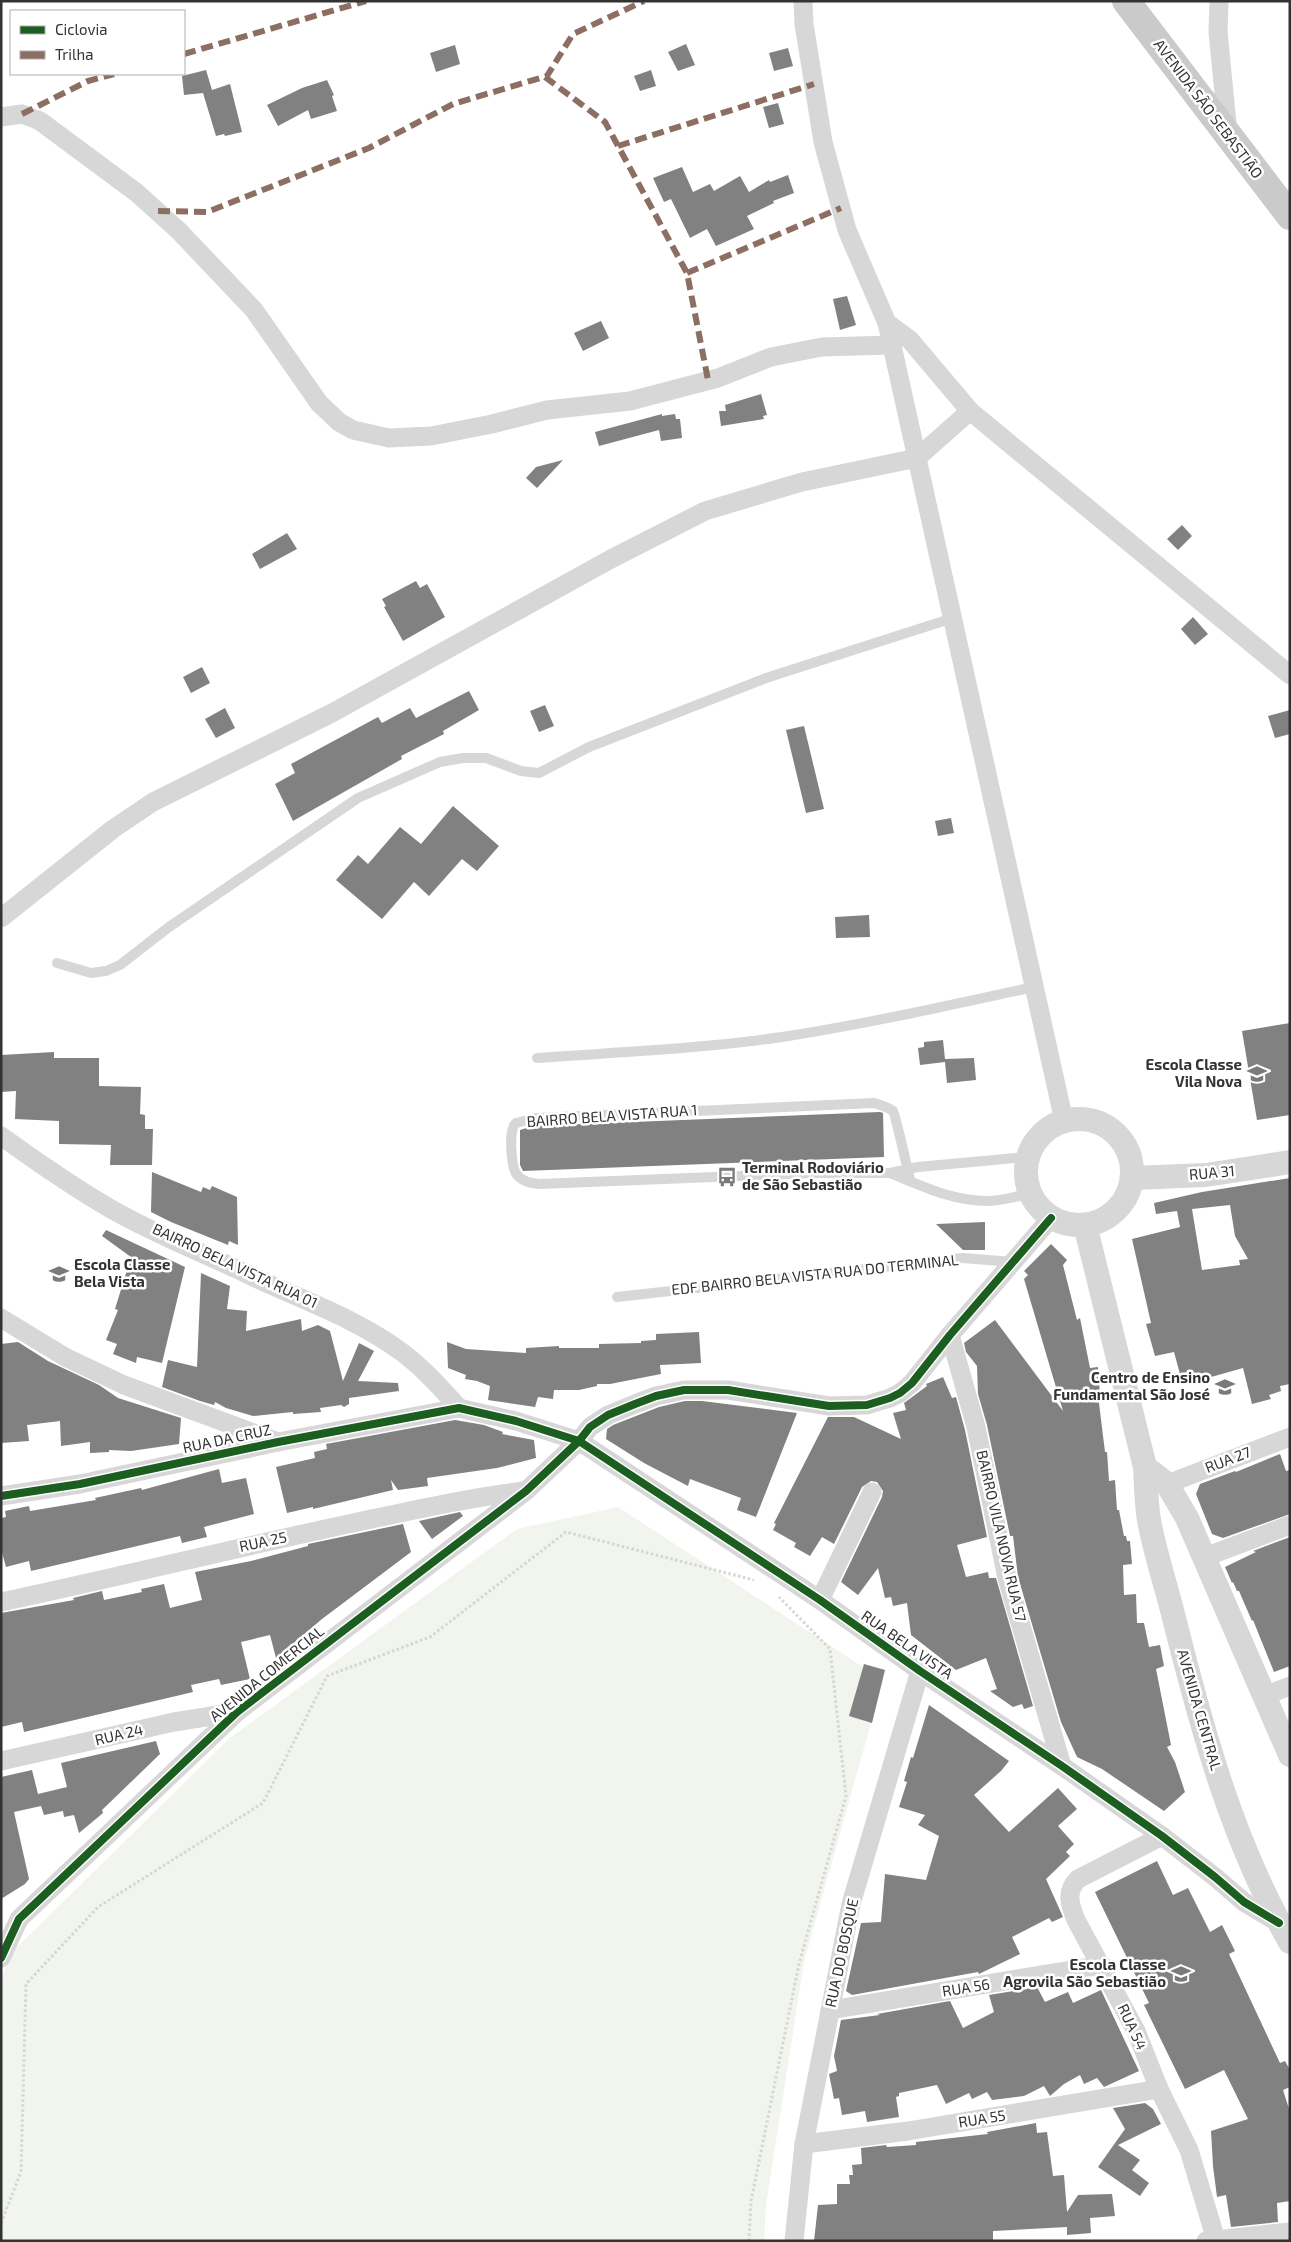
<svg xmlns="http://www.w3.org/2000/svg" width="1291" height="2242" font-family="'Exo 2',sans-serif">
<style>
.green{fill:#f1f5ed}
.building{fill:#818181;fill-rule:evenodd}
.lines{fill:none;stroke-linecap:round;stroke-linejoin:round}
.path{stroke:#d6d6d6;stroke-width:3;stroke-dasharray:2.5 2.5;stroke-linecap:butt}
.service{stroke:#d7d7d7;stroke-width:10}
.minor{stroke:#d7d7d7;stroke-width:19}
.tertiary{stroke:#d7d7d7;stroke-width:24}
.primary{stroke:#cacaca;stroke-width:28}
.quiet{stroke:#8d6e63;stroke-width:6;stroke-dasharray:12 6;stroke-linecap:butt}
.cycleway-casing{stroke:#fff;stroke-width:11}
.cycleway{stroke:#1b5e20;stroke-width:8}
.labels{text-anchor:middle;stroke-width:5;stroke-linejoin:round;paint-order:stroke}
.street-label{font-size:15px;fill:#333;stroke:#fff}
.poi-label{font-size:15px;font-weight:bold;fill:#333;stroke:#fff;text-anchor:end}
</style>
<rect width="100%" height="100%" fill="#fff"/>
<!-- green -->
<polygon class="green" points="618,1507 883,1680 804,1962 766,2205 764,2241 1,2241 1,1979 12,1952 230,1738 517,1529"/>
<!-- building -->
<g class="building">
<polygon points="686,44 695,65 678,71 668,52"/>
<polygon points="455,45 460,64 436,72 430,53"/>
<polygon points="788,48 793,66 774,71 769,53"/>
<polygon points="206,70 212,90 230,84 242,132 225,136 224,134 216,136 203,93 184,95 182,76"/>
<polygon points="651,70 656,86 640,91 634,76"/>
<polygon points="327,80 334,95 332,96 337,111 311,119 308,110 278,126 267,105 302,88"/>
<polygon points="778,103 784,124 769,128 763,107"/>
<polygon points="682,167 693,192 710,184 714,191 740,176 749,192 769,180 770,182 788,175 794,193 773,201 774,203 747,216 754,229 716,246 707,229 690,238 671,199 664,202 653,178"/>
<polygon points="847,296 856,325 840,330 833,299"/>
<polygon points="601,321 609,338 583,351 574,333"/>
<polygon points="761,394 767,415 763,416 764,419 721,426 719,411 726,411 725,405"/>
<polygon points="662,414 662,416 675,414 676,419 680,419 682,438 661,441 659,430 599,446 595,432"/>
<polygon points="563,460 537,488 526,478 536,467"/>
<polygon points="1182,525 1192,536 1178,550 1167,539"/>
<polygon points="287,533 297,549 260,569 252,554"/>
<polygon points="416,581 420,588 427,584 445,617 403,641 384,607 386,606 382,599"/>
<polygon points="1193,617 1208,634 1195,645 1181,629"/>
<polygon points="202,667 210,683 191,693 183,677"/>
<polygon points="469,691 479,710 443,731 444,734 401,756 402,759 293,821 275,784 295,773 291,764 378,717 382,723 410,708 416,718"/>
<polygon points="545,705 554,726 539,732 530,711"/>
<polygon points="225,708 235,728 216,738 205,719"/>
<polygon points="1290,710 1290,734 1275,738 1268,716"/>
<polygon points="804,726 824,809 806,813 786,730"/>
<polygon points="453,806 499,846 477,871 462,859 429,896 414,882 382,919 336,880 358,855 368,864 400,827 421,844"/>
<polygon points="951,818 954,833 938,836 935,821"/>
<polygon points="869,915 870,937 836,938 835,917"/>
<polygon points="1290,1023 1290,1115 1257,1120 1242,1031"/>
<polygon points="943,1040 945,1059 974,1058 976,1080 947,1083 945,1062 920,1065 918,1048 924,1047 924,1042"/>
<polygon points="54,1052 54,1058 99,1058 99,1086 141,1087 140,1114 145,1115 145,1129 153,1129 152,1165 110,1165 111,1145 59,1144 59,1121 15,1119 16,1091 1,1092 1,1055"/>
<polygon points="880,1112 883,1113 884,1157 523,1171 520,1165 520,1130 533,1126"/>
<polygon points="152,1172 201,1192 203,1187 210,1190 212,1186 237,1197 238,1245 229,1241 228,1245 171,1222 151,1212"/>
<path d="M 1290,1178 L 1290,1384 L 1280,1386 L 1281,1391 L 1269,1395 L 1271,1399 L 1252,1404 L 1243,1368 L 1183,1385 L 1174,1352 L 1155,1356 L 1146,1324 L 1151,1323 L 1132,1239 L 1180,1227 L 1177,1211 L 1156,1214 L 1154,1203 L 1202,1192 ZM 1230,1205 L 1235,1236 L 1248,1259 L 1239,1260 L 1240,1265 L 1202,1270 L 1192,1209 Z"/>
<polygon points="985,1222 985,1250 963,1250 936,1224"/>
<polygon points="106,1230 185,1267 162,1363 137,1357 136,1363 113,1354 117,1344 106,1340 118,1310 115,1309 131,1257 102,1236"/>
<polygon points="1051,1244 1067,1260 1063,1265 1077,1320 1080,1318 1090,1368 1098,1367 1100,1395 1098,1395 1105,1452 1107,1452 1109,1481 1115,1480 1117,1510 1119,1510 1124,1536 1126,1536 1127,1541 1130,1541 1132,1564 1123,1565 1124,1595 1136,1594 1137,1623 1144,1623 1149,1647 1160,1645 1164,1666 1156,1669 1171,1745 1167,1747 1175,1762 1185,1792 1164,1811 1102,1769 1077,1757 1061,1722 1018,1577 1013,1536 1010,1536 987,1425 978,1394 977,1366 966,1352 964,1343 995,1320 1063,1411 1024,1279 1028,1275 1024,1271"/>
<polygon points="201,1273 230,1286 227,1309 247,1311 246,1331 301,1319 302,1331 318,1325 330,1331 343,1381 359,1343 374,1351 358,1381 398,1383 399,1391 349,1398 349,1404 344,1407 341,1405 320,1408 321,1412 293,1414 293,1412 253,1416 226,1408 215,1402 214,1405 200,1401 162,1387 168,1360 197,1367"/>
<polygon points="699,1332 701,1363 660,1365 661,1374 610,1384 597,1384 597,1386 579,1390 554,1390 553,1399 538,1397 535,1407 488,1400 490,1386 477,1381 465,1379 466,1375 448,1368 447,1342 466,1349 526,1353 526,1348 559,1346 559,1348 599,1348 599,1344 641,1343 641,1341 656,1340 656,1334"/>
<polygon points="18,1342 48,1361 99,1385 118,1398 181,1418 179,1444 131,1451 109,1450 109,1452 90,1453 90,1442 61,1446 60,1421 27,1425 29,1441 1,1443 1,1344"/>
<polygon points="943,1377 952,1398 956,1397 965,1430 987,1537 957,1545 966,1577 988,1572 989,1578 996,1578 1033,1706 1024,1709 1022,1704 1013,1707 990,1691 997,1689 986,1658 956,1670 911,1635 907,1603 893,1606 891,1597 885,1598 878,1568 858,1595 841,1582 882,1497 883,1491 877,1482 871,1481 862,1487 834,1544 822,1537 810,1556 794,1547 796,1543 773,1530 776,1524 774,1523 828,1417 854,1417 901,1439 893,1413 906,1410 904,1403 927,1386 926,1384"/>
<polygon points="685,1401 702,1401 797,1413 756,1517 737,1510 741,1498 690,1479 688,1486 644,1463 606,1439 607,1429 613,1425 659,1407"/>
<polygon points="455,1420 484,1425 503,1432 502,1434 534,1440 536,1458 497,1468 427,1478 428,1486 398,1490 391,1480 393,1490 313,1509 313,1507 287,1513 276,1467 315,1458 314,1452 327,1449 326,1444"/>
<polygon points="1280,1454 1286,1471 1290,1470 1290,1514 1223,1538 1212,1534 1196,1494 1200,1484 1235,1471 1236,1472"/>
<polygon points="219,1469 222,1483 246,1478 254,1514 204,1527 207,1537 182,1543 180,1536 31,1571 29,1561 6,1567 1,1549 1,1518 6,1517 5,1511 29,1506 30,1511 96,1500 95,1498 141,1488 142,1490"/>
<polygon points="460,1512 463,1516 432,1539 419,1521"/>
<polygon points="403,1524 411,1552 322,1619 276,1658 270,1635 241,1642 250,1679 221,1685 219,1679 191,1685 193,1692 24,1732 22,1722 1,1727 1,1613 74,1600 73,1598 102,1591 104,1600 142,1592 141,1589 164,1584 170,1608 202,1600 195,1572 251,1561 308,1546 308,1544"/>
<polygon points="1290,1537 1290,1666 1274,1672 1253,1620 1252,1621 1239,1591 1237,1591 1233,1582 1232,1583 1225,1567 1256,1552 1253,1551"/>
<polygon points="864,1664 885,1670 872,1723 849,1716"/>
<polygon points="929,1705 1009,1761 1001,1771 974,1795 1009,1832 1058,1788 1077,1809 1058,1826 1074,1844 1066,1852 1070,1856 1046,1879 1063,1917 1052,1922 1049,1918 1012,1937 1020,1954 979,1974 978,1972 852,1995 846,1991 861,1923 881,1922 885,1874 926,1880 939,1836 918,1825 925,1815 899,1807 907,1782 904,1781 911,1757 913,1758"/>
<polygon points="156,1741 160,1754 102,1810 103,1813 79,1833 74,1815 64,1817 63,1811 44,1815 41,1806 14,1812 29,1879 25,1884 1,1899 1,1777 32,1770 38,1794 67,1787 61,1763"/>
<polygon points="1157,1861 1173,1895 1188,1888 1210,1932 1222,1925 1235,1951 1229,1954 1280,2063 1285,2061 1290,2070 1290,2087 1283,2090 1290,2112 1290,2201 1277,2203 1278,2222 1231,2227 1226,2195 1217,2197 1213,2166 1211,2131 1248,2119 1224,2070 1185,2089 1144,2005 1149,2003 1095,1892"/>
<polygon points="1037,1987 1045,2002 1068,1992 1073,2003 1101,1990 1139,2071 1104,2087 1097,2078 1084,2084 1080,2075 1064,2084 1050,2096 1044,2086 1024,2096 992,2100 987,2092 972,2099 969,2093 946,2104 937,2085 899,2093 899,2096 896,2097 899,2117 867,2122 865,2111 842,2115 839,2098 834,2099 829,2074 837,2071 834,2056 841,2020 880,2015 877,2014 950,2001 963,2028 994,2012 989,1995"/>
<polygon points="1145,2103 1153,2109 1161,2124 1118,2145 1140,2160 1132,2170 1149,2183 1140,2196 1098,2167 1125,2129 1113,2108"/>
<polygon points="1036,2123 1037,2133 1047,2132 1053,2176 1064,2175 1067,2212 1078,2195 1112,2194 1115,2216 1090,2218 1091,2233 1067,2235 1067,2227 993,2231 993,2241 814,2241 818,2205 837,2204 837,2184 850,2184 849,2175 853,2175 852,2165 862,2164 861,2148 886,2145 887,2147 916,2145 916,2142 988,2134 987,2132"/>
</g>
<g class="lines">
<!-- path -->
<g class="path">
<polyline points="1,2223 21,2172 26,1984 98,1907 263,1803 327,1676 430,1637 566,1532 754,1580"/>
<polyline points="749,2241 751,2201 799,1964 846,1796 830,1649 779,1597"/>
</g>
<!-- service -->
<g class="service">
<polyline points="57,963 91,973 106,971 120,965 169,927 358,798 440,762 463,758 486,758 521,771 539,773 589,747 766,678 953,618"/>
<path d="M 537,1058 C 619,1052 701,1049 782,1037 C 867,1024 950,1005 1034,987"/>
<path d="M 890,1173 C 922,1186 952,1201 987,1201 C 1001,1201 1016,1196 1030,1194"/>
<path d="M 910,1181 C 909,1174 895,1114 893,1111 C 888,1107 880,1105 874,1103 L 536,1118 L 516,1123 C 508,1129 511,1167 517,1175 C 523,1182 531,1183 539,1184 L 814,1173 L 890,1173 L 918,1167 L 1027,1157"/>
<polyline points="617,1297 963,1258 1013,1262"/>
</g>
<!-- minor -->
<g class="minor">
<polyline points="803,1 804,24 823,142 847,230 887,323 1064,1121"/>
<polyline points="1219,1 1218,32 1228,134"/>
<polyline points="1,117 22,114 40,121 137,193 179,231 254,310 319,403 339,422 353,430 389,438 431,436 492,424 547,410 630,401 718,378 771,357 822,347 892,345"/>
<polyline points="887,323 910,340 970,411 1290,675"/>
<polyline points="1,918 113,829 153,802 332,713 611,559 705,511 802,482 917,458 970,411"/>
<path d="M 1,1136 C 37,1162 73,1187 111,1209 C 153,1233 198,1251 241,1271 C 295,1298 354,1316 403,1353 C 424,1369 441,1388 459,1408"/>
<polyline points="1,1318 65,1357 124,1385 278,1442"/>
<polyline points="950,1335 976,1427 1007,1578 1062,1766"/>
<polyline points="1167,1484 1290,1437"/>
<polyline points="1,1496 80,1484 278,1442 459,1408 516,1421 579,1441 820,1600 920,1671 1062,1766 1162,1836 1215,1877 1244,1902 1279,1923"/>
<polyline points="1205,1557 1290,1525"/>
<polyline points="820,1600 872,1492"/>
<path d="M 1,1602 C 119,1577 235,1548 353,1523 C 410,1511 467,1498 524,1491"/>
<polyline points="1264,1696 1290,1686"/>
<polyline points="1,1761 174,1722 237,1712"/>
<path d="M 1162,1836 L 1078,1879 C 1065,1892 1070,1905 1076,1920 L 1136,2031 L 1159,2089 L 1189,2150 L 1216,2240"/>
<polyline points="1,1958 19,1919 237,1712 526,1491 579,1441 590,1427 608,1415 635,1404 656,1396 684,1390 728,1390 829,1406 867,1405 890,1398 900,1393 912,1383 950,1335 1051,1218"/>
<polyline points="830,2010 1102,1965"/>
<polyline points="804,2144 908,2131 1159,2089"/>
<polyline points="794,2241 804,2144 851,1904 920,1671"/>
<polyline points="1206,2241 1290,2232"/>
</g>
<!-- tertiary -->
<g class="tertiary">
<circle cx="1079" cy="1172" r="53"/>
<polyline points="1133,1178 1206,1175 1290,1162"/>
<path d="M 1085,1225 L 1145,1467 C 1146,1485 1146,1502 1149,1520 C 1155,1554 1167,1588 1175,1622 C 1203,1733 1233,1843 1290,1942"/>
<polyline points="1145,1467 1167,1484 1187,1518 1290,1755"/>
</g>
<!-- primary -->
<polyline class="primary" points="1126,1 1290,216"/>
<!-- quiet -->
<g class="quiet">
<polyline points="184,54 366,1"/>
<polyline points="545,77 605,122 687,273 708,380"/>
<polyline points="22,114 88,81 114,74"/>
<polyline points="618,146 814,84"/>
<polyline points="158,211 207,212 369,148 453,104 547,76 573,34 644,1"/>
<polyline points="687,273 841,208"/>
</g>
<defs>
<g id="cycleway">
<polyline points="1,1496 80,1484 278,1442 459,1408 516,1421 579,1441 820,1600 920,1671 1062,1766 1162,1836 1215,1877 1244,1902 1279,1923"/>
<polyline points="1,1958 19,1919 237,1712 526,1491 579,1441 590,1427 608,1415 635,1404 656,1396 684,1390 728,1390 829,1406 867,1405 890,1398 900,1393 912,1383 950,1335 1051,1218"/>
</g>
</defs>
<!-- cycleway casing -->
<use href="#cycleway" class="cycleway-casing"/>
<!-- cycleway -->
<use href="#cycleway" class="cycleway"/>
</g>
<!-- icons -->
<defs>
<symbol id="school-bare" viewBox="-9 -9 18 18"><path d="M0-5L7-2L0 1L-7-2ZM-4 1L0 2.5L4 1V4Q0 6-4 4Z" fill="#7a7a7a" stroke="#fff" stroke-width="2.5" paint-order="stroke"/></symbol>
<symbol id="bus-bare" viewBox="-9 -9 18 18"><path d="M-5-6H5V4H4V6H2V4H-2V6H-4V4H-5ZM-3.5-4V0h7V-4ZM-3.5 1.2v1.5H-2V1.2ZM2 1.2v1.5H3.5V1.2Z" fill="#7a7a7a" stroke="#fff" stroke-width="2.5" paint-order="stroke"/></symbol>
</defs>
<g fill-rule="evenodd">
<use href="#school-bare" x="1243" y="1060" width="28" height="28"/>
<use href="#bus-bare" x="713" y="1163" width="28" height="28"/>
<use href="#school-bare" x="45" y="1260" width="28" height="28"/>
<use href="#school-bare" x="1211" y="1373" width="28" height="28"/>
<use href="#school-bare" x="1167" y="1960" width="28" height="28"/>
</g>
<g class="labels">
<!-- street labels -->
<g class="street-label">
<text transform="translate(1208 109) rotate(53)" y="5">AVENIDA SÃO SEBASTIÃO</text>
<text transform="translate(612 1116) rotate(-4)" y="5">BAIRRO BELA VISTA RUA 1</text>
<text transform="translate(1212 1173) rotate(-5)" y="5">RUA 31</text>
<text transform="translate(235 1266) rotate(25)" y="5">BAIRRO BELA VISTA RUA 01</text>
<text transform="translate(815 1275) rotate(-6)" y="5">EDF BAIRRO BELA VISTA RUA DO TERMINAL</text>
<text transform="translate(227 1439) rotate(-12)" y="5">RUA DA CRUZ</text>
<text transform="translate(1228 1460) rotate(-21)" y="5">RUA 27</text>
<text transform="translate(1001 1536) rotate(77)" y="5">BAIRRO VILA NOVA RUA 57</text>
<text transform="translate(263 1542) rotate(-12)" y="5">RUA 25</text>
<text transform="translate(907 1645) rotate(35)" y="5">RUA BELA VISTA</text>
<text transform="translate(267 1674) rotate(-39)" y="5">AVENIDA COMERCIAL</text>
<text transform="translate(1199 1710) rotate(74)" y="5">AVENIDA CENTRAL</text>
<text transform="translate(119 1735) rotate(-13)" y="5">RUA 24</text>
<text transform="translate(842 1953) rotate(-78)" y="5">RUA DO BOSQUE</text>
<text transform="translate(966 1988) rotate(-9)" y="5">RUA 56</text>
<text transform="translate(1132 2027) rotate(65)" y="5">RUA 54</text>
<text transform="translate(982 2119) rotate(-9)" y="5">RUA 55</text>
</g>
<!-- poi labels -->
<g class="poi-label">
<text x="1242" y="1070">Escola Classe<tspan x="1242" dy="17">Vila Nova</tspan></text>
<text x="742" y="1173" text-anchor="start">Terminal Rodoviário<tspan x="742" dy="17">de São Sebastião</tspan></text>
<text x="74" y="1270" text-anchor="start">Escola Classe<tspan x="74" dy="17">Bela Vista</tspan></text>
<text x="1210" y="1383">Centro de Ensino<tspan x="1210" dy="17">Fundamental São José</tspan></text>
<text x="1166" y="1970">Escola Classe<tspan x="1166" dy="17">Agrovila São Sebastião</tspan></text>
</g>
</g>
<!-- border -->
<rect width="1291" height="2242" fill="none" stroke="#333333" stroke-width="5"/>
<!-- legend -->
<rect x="10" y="10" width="175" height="65" fill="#ffffff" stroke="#adadad"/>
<rect x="20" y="26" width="25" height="8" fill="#1b5e20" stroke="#adadad"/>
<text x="55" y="35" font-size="15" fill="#333333">Ciclovia</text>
<rect x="20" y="51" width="25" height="8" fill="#8d6e63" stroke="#adadad"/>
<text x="55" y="60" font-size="15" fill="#333333">Trilha</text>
</svg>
